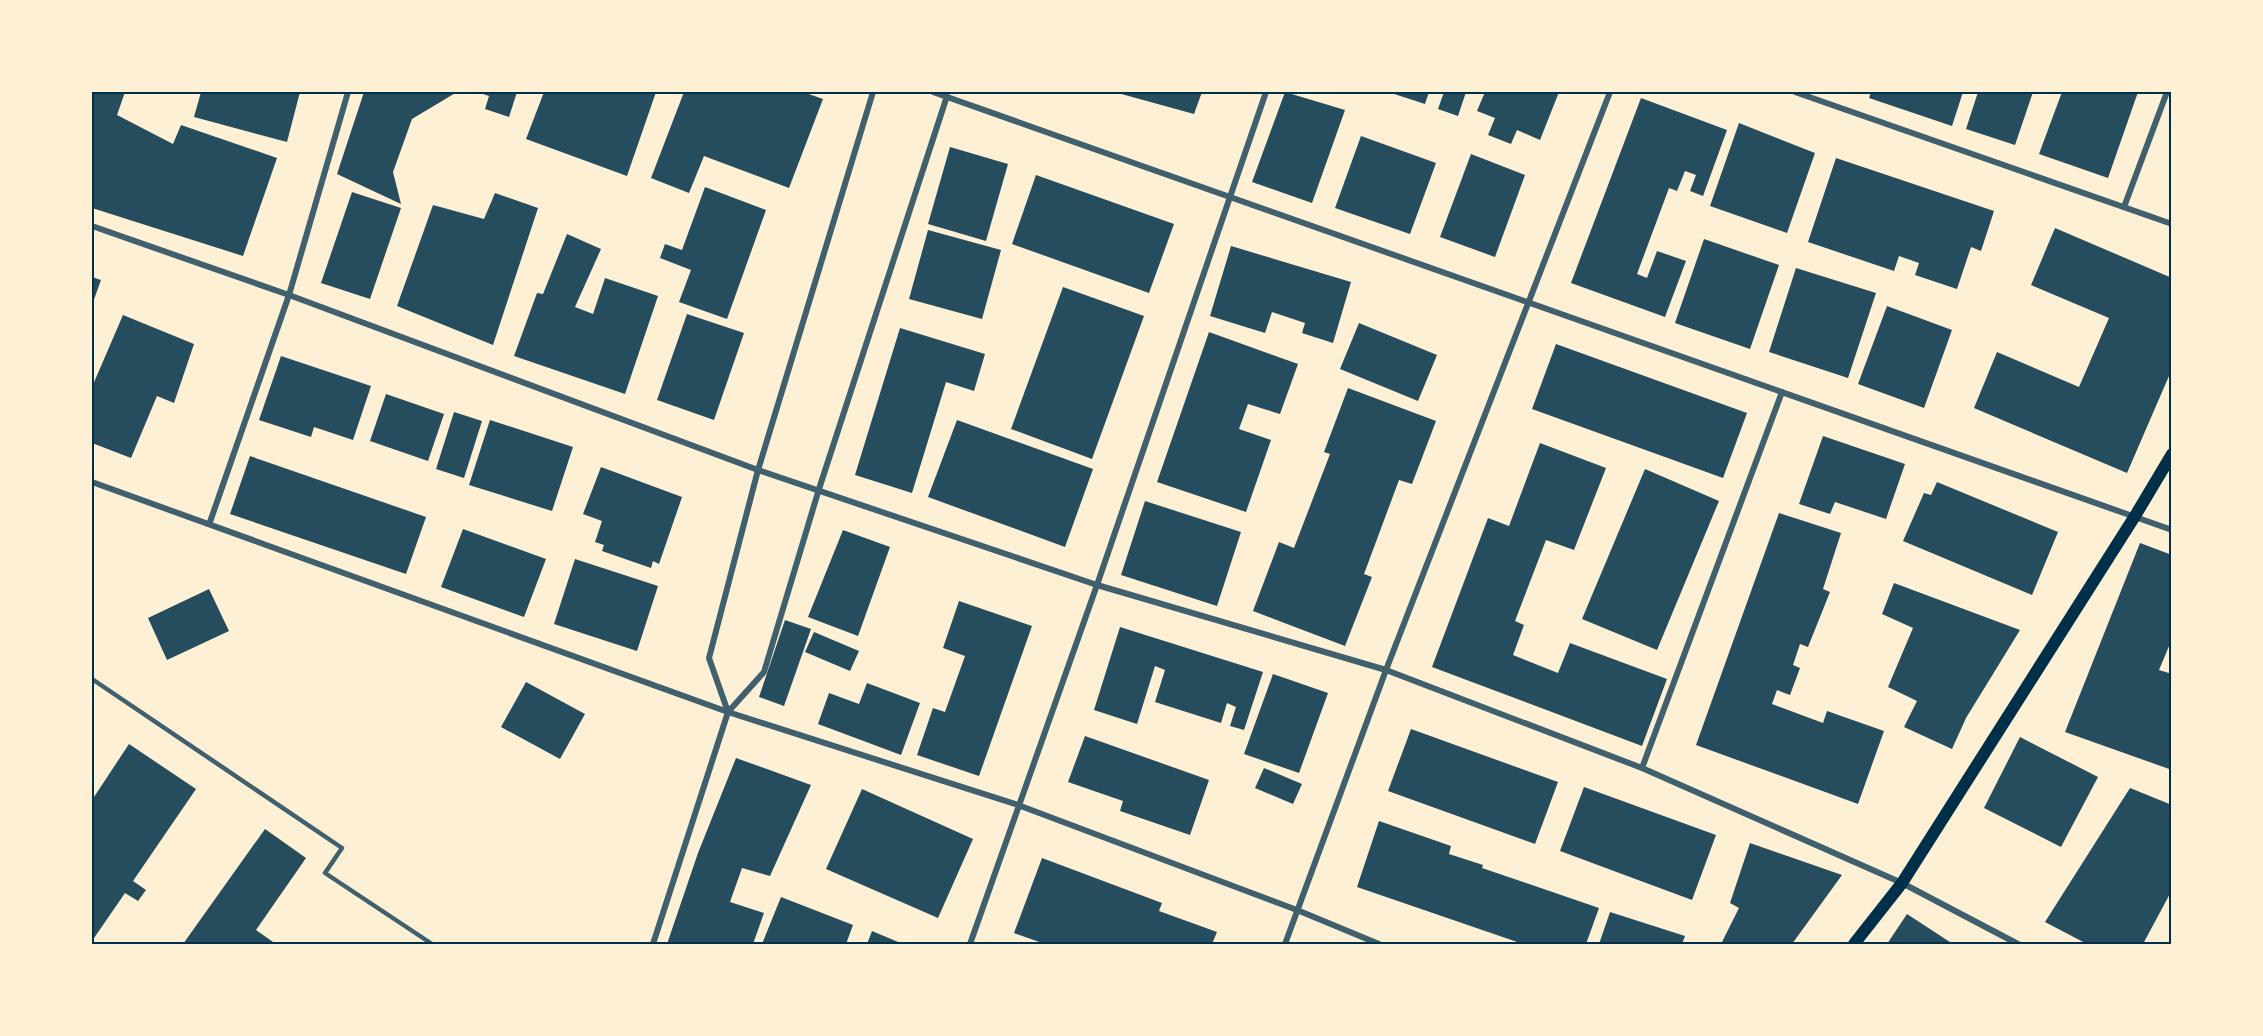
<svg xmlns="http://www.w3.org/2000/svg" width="2263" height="1036" font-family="'Source Serif 4',serif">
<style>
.building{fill:#264d5e}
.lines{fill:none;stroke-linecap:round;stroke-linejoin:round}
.service{stroke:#3f606c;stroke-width:4.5}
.minor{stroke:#3f606c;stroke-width:6}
.secondary{stroke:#003049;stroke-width:12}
.neatline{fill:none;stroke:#003049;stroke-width:2}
</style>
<rect width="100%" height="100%" fill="#fdf0d5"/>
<!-- building -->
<g class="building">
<polygon points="92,92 125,92 117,115 173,144 181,125 277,158 243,256 92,208"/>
<polygon points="201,92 300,92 287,142 194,117"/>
<polygon points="364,92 457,92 412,119 393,172 401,204 337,174"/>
<polygon points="477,92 517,92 509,117 485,109 489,96"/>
<polygon points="544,92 656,92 627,176 526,139"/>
<polygon points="684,92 803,92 823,99 789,188 704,156 689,193 651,178"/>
<polygon points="1114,92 1202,92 1194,114"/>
<polygon points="1285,92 1345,110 1312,203 1252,182"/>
<polygon points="1388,92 1429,92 1425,104"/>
<polygon points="1444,92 1466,92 1458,116 1438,109"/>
<polygon points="1485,92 1559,92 1540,140 1517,130 1511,144 1488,135 1495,118 1477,111"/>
<polygon points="1871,92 1963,92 1952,126 1869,98"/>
<polygon points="1978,92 2033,92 2015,145 1966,129"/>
<polygon points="2062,92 2138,92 2108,178 2039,154"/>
<polygon points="1641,98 1727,130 1703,196 1690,191 1696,175 1685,171 1677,191 1669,188 1637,274 1647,278 1657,251 1686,261 1665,317 1571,283"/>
<polygon points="1739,123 1815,153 1787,233 1710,206"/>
<polygon points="1361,136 1436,163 1410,234 1335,208"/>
<polygon points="950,147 1008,164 986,241 928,224"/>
<polygon points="1471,154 1525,175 1495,257 1440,237"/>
<polygon points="1836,158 1994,211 1981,251 1971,247 1957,289 1915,275 1919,263 1899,256 1894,271 1808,242"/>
<polygon points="1036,175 1174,224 1149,293 1012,244"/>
<polygon points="705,187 766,210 727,319 679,302 691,270 660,258 665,244 682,250"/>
<polygon points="352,192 401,208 370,299 321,283"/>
<polygon points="495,193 538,208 493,345 397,306 433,205 484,219"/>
<polygon points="2055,228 2172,278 2172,369 2127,473 1974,408 1997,352 2079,387 2109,318 2031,285"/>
<polygon points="928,230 1001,250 982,319 909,299"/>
<polygon points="567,234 601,249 575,307 593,314 605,278 658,296 625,394 514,356 537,293 543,294"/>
<polygon points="1704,239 1779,265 1750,349 1675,323"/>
<polygon points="1231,246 1351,282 1333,343 1302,333 1305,323 1272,312 1265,333 1210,316"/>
<polygon points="1796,268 1876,293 1848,378 1769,352"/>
<polygon points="92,277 101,280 92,305"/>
<polygon points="1063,287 1144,316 1092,459 1011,429"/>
<polygon points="1887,306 1952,330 1924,408 1858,384"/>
<polygon points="687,314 744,333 714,420 657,400"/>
<polygon points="123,315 194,344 174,403 157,396 131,458 92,443 92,387"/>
<polygon points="1359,323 1437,355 1418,401 1340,369"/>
<polygon points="900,328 985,354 974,391 946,382 912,493 855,475"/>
<polygon points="1209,332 1298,364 1280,414 1248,404 1239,429 1271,440 1246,512 1157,482"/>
<polygon points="1556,344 1747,413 1723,478 1532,409"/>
<polygon points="281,356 371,386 353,440 314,427 311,437 259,420"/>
<polygon points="1348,388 1436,421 1412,484 1399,480 1364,574 1372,577 1345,646 1253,611 1279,542 1294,548 1330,454 1324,452"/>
<polygon points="386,394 444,414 428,461 370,441"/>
<polygon points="454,412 482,421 464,478 436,469"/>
<polygon points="490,420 573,447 552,511 469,485"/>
<polygon points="957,420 1093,469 1065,547 928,497"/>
<polygon points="1823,436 1905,464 1886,519 1835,502 1830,514 1799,504"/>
<polygon points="1540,443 1606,468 1574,550 1546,540 1515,621 1524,625 1513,655 1558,673 1570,643 1667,679 1642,746 1432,667 1488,518 1509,526"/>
<polygon points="250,456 426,517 406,574 230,514"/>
<polygon points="601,467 682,497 659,564 653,561 651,568 602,551 604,545 595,542 602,521 583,514"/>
<polygon points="1645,469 1719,501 1657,650 1582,619"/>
<polygon points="1937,482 2058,532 2032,595 1903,541 1924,493 1931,495"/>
<polygon points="1145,501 1241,532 1217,606 1121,575"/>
<polygon points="1779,513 1841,533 1823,589 1830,592 1808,647 1800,644 1793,665 1800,668 1790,695 1777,690 1772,704 1823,723 1827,711 1884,731 1858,804 1696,745"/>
<polygon points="463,529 546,559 524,617 441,587"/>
<polygon points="843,530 890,547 858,636 808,617"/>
<polygon points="2140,543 2172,555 2172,639 2159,670 2172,674 2172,770 2065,732"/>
<polygon points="575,559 658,586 637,651 554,624"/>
<polygon points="1894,583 2020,630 1966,718 1952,749 1904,727 1917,701 1888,687 1913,628 1882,614"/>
<polygon points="209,589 229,631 167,660 148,618"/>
<polygon points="959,601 1032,626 979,776 917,755 933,708 945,712 965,656 943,648"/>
<polygon points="785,620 811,629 784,706 759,697"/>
<polygon points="1120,627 1263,672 1244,730 1230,726 1236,707 1227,703 1221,723 1155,702 1165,670 1155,666 1137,724 1094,710"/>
<polygon points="814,632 859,651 850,671 805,652"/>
<polygon points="1273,674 1328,693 1299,773 1244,754"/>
<polygon points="526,682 585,714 560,759 501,727"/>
<polygon points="867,683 920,703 901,755 818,724 829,693 859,704"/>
<polygon points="1411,729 1558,782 1535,844 1388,791"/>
<polygon points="1085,736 1209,780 1190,835 1120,811 1123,801 1068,782"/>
<polygon points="2020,737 2098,777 2061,847 1984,808"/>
<polygon points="129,744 196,789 133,881 146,890 138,901 125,893 92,941 92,800"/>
<polygon points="736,758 811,785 770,876 742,868 730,902 764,913 753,944 667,944 698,853"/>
<polygon points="1264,768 1302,784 1293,804 1255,788"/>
<polygon points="1584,787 1716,835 1692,900 1560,851"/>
<polygon points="2130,788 2172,805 2172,890 2143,944 2087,944 2045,922"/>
<polygon points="862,789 973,839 938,918 826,869"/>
<polygon points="1379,821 1451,846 1449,854 1483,865 1482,868 1599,908 1586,944 1523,944 1357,887"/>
<polygon points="265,829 306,858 256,930 276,944 183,944"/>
<polygon points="1750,843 1842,875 1792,944 1721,944 1739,908 1730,903"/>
<polygon points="1042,858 1162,903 1159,911 1217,932 1212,944 1045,944 1014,933"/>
<polygon points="781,897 853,925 846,944 762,944"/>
<polygon points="1610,912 1685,936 1682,944 1599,944"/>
<polygon points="1907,914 1953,944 1887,944"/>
<polygon points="872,931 903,944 867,944"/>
</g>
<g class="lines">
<!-- service -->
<polyline class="service" points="92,679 342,848 325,873 432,944"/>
<!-- minor -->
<g class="minor">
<polyline points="933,92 2172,530"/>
<polyline points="1795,92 2172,224"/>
<polyline points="2124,207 2167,92"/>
<polyline points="92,226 289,295 758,470 1097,585 1386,670 1642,768 1902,883 2018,944"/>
<polyline points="92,482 728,712 1018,805 1297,910 1379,944"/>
<polyline points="210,522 289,295 348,92"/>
<polyline points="728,712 709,658 758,470 873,92"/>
<polyline points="1642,768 1782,392"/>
<polyline points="653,944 728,712 764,672 819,489 947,96"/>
<polyline points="970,944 1097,585 1266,92"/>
<polyline points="1285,944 1386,670 1610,92"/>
</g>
<!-- secondary -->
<polyline class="secondary" points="1854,944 1902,883 2135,516 2172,454"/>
</g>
<!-- border -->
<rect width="2263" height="1036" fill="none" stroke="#fdf0d5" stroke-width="186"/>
<rect x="93" y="93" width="2077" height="850" class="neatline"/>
</svg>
